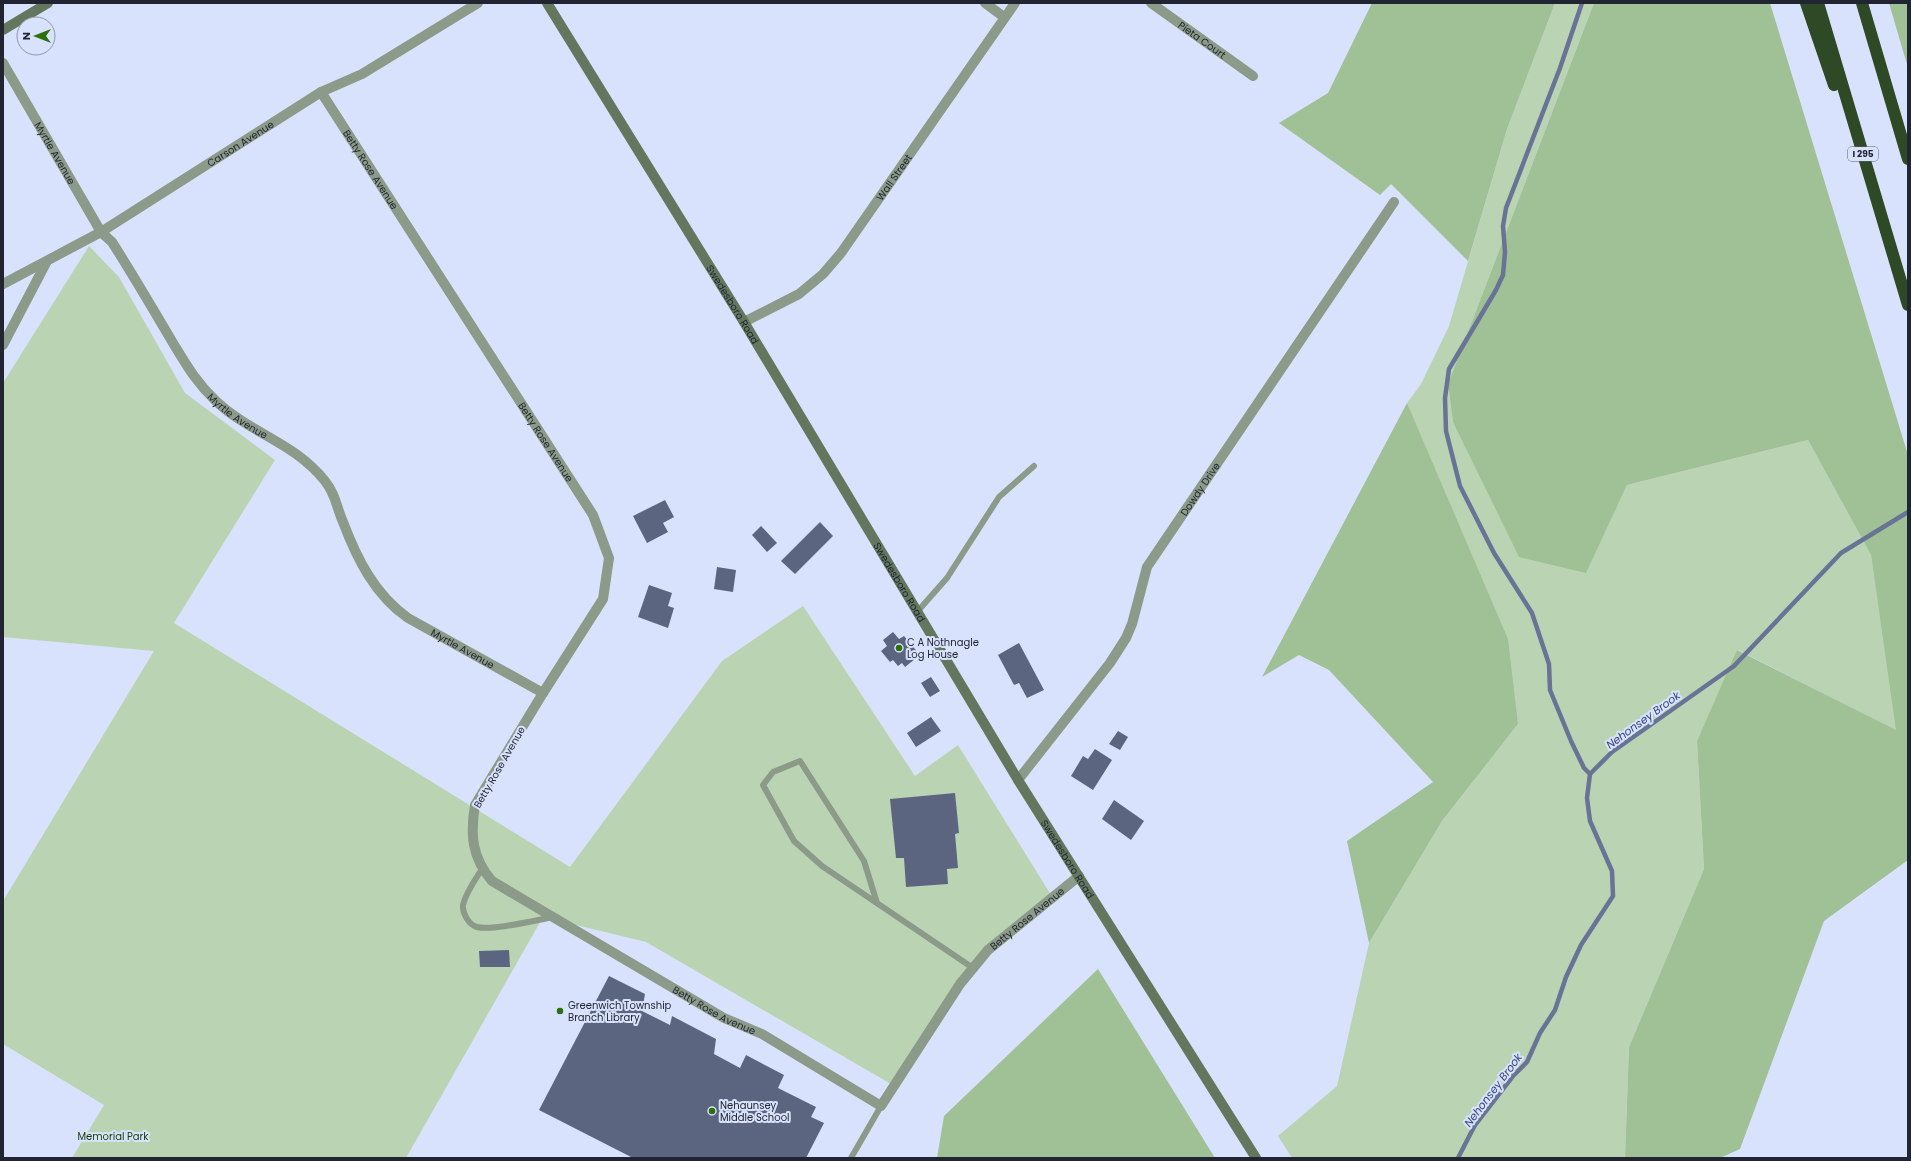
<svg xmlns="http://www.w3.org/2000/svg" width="1911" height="1161" font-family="Poppins,sans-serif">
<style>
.green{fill:#bad4b3}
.forest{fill:#a0c096}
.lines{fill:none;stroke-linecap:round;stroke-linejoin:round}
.stream{stroke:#687396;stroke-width:4.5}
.building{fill:#5b6580}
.service{stroke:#8c9a89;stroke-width:6}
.minor{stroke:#8c9a89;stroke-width:10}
.secondary{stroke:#63775e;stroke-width:10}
.motorway{stroke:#2d4925;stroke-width:12}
.poi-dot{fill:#2b700d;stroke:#d9e2fc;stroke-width:1.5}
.labels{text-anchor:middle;stroke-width:4;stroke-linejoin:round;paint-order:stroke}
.shield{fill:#d9e2fc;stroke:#585e6e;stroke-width:1}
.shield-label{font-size:9px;font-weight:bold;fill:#212531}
.street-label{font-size:10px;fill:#212531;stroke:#d9e2fc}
.poi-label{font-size:10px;fill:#212531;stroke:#d9e2fc;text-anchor:start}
.park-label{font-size:10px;fill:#133d02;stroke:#d9e2fc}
.water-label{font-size:11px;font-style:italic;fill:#33447c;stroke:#d9e2fc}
</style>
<rect width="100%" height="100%" fill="#d9e2fc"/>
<!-- green -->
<g class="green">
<polygon points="1555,3 1594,3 1448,384 1453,422 1585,573 1627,485 1808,440 1871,555 1897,731 1738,650 1697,741 1704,869 1629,1047 1625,1158 1292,1158 1278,1136 1337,1086 1369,943 1442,821 1518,724 1407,403 1421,384 1449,326 1507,129"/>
<polygon points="89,246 119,277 185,393 275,460 174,623 570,867 722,661 803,606 915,776 958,745 1051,895 972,962 891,1084 646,942 543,917 406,1158 72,1158 104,1105 3,1044 3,901 154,651 3,637 3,383"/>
</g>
<!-- forest -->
<g class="forest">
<polygon points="1372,3 1555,3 1507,129 1468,261 1391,184 1380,195 1279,123 1328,93"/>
<polygon points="1594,3 1770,3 1908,455 1908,860 1824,921 1740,1149 1720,1158 1625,1158 1629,1047 1704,869 1697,741 1737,650 1896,730 1871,555 1808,440 1627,485 1586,573 1519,557 1453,422 1448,384"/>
<polygon points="1889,3 1908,3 1908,68"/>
<polygon points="1407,403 1508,639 1518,724 1442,821 1369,943 1347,841 1433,782 1329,670 1299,655 1262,677"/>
<polygon points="1098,969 1215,1158 937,1158 944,1116"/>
</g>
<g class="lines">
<!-- stream -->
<g class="stream">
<polyline points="1582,3 1560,68 1506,208 1503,226 1505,252 1503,275 1496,290 1449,369 1445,398 1446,431 1460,486 1494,553 1532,613 1549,664 1550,690 1571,741 1584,768 1590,774"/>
<polyline points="1458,1158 1475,1125 1513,1076 1527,1062 1540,1033 1555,1010 1566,977 1581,945 1613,896 1612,871 1590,821 1587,798 1590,774 1612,752 1734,666 1841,553 1908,512"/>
</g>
</g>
<!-- building -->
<g class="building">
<polygon points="665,500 674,517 663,523 668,532 647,543 633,516"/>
<polygon points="820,522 833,536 795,574 781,561"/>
<polygon points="761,526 777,543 767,552 752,535"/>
<polygon points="717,567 736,570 733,592 714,589"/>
<polygon points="649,585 672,593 668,606 674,608 668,628 638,617"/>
<polygon points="893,632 899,639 904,636 920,655 905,667 902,663 898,666 893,660 890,662 881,651 887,646 883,640"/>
<polygon points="1019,643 1044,690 1027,698 1019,683 1014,685 998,655"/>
<polygon points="931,677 940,691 930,697 921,683"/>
<polygon points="931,717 941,731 916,747 907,733"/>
<polygon points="1118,731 1128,737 1120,750 1109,744"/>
<polygon points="1095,749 1112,760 1093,790 1071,776 1083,756 1088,759"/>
<polygon points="955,793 959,833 955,834 958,868 947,869 948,884 906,887 904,858 896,858 890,799"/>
<polygon points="1114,800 1144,821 1131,840 1102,819"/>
<polygon points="509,950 510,967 480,967 479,951"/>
<polygon points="609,976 645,994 642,1011 670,1025 672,1016 716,1039 714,1054 740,1068 746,1055 784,1075 778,1088 816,1107 811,1117 824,1123 806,1158 633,1158 539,1110"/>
</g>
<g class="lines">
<!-- service -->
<g class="service">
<polyline points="917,612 947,578 999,497 1034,466"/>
<path d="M 482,869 C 475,880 466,892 463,905 C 462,913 469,925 477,927 C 491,931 537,920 553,917"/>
<polyline points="877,903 864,861 800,761 773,772 763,785 794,841 822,866 973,968"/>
<polyline points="851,1158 881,1106"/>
</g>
<!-- minor -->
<g class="minor">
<polyline points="985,3 1004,17"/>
<path id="s1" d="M 1151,3 L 1253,76"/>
<path id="s2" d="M 3,63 L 101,232 L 112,242 C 133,275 153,309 173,343 C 187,366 196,382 216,401 C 251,434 294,442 325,481 C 336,495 336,506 343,522 C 357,559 375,595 408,618 L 543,693"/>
<path id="s3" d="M 321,92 L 593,515 L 609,558 L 603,599 L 543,693 L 475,805 C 470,835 472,858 492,881 L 724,1018 L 762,1034 L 881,1106 L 960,984 L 988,950 L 1079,876"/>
<path id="s4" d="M 3,284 L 101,232 L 321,92 L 362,74 L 478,3"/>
<path id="s5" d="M 744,322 L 799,294 L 823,274 L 841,253 L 1015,3"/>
<polyline points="3,345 46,263"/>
<path id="s6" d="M 1018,780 L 1110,663 L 1126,638 L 1132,624 L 1147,567 L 1394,202"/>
</g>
<!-- secondary -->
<g class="secondary">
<path id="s7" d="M 547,3 L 744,322 L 1018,780 L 1256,1158"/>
<polyline points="3,30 48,3"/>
</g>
<!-- motorway -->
<g class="motorway">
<polyline points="1806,3 1834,85"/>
<polyline points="1818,3 1908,305"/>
<polyline points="1862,3 1908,159"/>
</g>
</g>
<!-- markers -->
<g class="poi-dot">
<circle cx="899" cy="648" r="4"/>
<circle cx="560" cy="1011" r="4"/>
<circle cx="712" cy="1111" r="4"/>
</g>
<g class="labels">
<!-- shield labels -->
<rect class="shield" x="1848" y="147" width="30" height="14" rx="3"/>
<g class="shield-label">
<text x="1863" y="157">I 295</text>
</g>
<!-- street labels -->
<g class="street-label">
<text dy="4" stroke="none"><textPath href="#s1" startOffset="63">Pieta Court</textPath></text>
<text dy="4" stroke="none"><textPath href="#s4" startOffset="276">Carson Avenue</textPath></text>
<text dy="4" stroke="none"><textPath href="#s2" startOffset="104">Myrtle Avenue</textPath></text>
<text dy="4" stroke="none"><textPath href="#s3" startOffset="92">Betty Rose Avenue</textPath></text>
<text dy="4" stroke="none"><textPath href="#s5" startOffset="213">Wall Street</textPath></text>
<text dy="4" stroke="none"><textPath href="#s7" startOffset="354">Swedesboro Road</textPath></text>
<text dy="4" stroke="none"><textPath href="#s2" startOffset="427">Myrtle Avenue</textPath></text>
<text dy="4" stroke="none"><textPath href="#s3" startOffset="416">Betty Rose Avenue</textPath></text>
<text dy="4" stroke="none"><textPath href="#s6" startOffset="347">Dowdy Drive</textPath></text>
<text dy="4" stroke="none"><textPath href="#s7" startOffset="678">Swedesboro Road</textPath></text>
<text dy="4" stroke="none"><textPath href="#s2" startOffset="762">Myrtle Avenue</textPath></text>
<text transform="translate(499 767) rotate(-60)" y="4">Betty Rose Avenue</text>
<text dy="4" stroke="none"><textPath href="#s7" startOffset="1002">Swedesboro Road</textPath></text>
<text dy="4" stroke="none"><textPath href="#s3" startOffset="1603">Betty Rose Avenue</textPath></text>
<text dy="4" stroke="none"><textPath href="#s3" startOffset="1171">Betty Rose Avenue</textPath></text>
</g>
<!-- poi labels -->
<g class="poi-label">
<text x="907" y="646">C A Nothnagle<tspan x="907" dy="12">Log House</tspan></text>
<text x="568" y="1009">Greenwich Township<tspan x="568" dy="12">Branch Library</tspan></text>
<text x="720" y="1109">Nehaunsey<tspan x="720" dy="12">Middle School</tspan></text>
</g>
<!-- park labels -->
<g class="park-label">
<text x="113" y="1140">Memorial Park</text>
</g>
<!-- water labels -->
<g class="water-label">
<text transform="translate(1643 720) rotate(-36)" y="4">Nehonsey Brook</text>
<text transform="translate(1493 1090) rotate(-53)" y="4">Nehonsey Brook</text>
</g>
</g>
<!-- border -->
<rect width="1911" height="1161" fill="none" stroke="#212531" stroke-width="8"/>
<!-- north arrow -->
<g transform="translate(36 36) rotate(270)"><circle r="19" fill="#d9e2fc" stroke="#8f96ab"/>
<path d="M0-3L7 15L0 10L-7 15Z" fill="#2b700d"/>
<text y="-6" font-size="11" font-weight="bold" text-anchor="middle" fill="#212531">N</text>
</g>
</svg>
